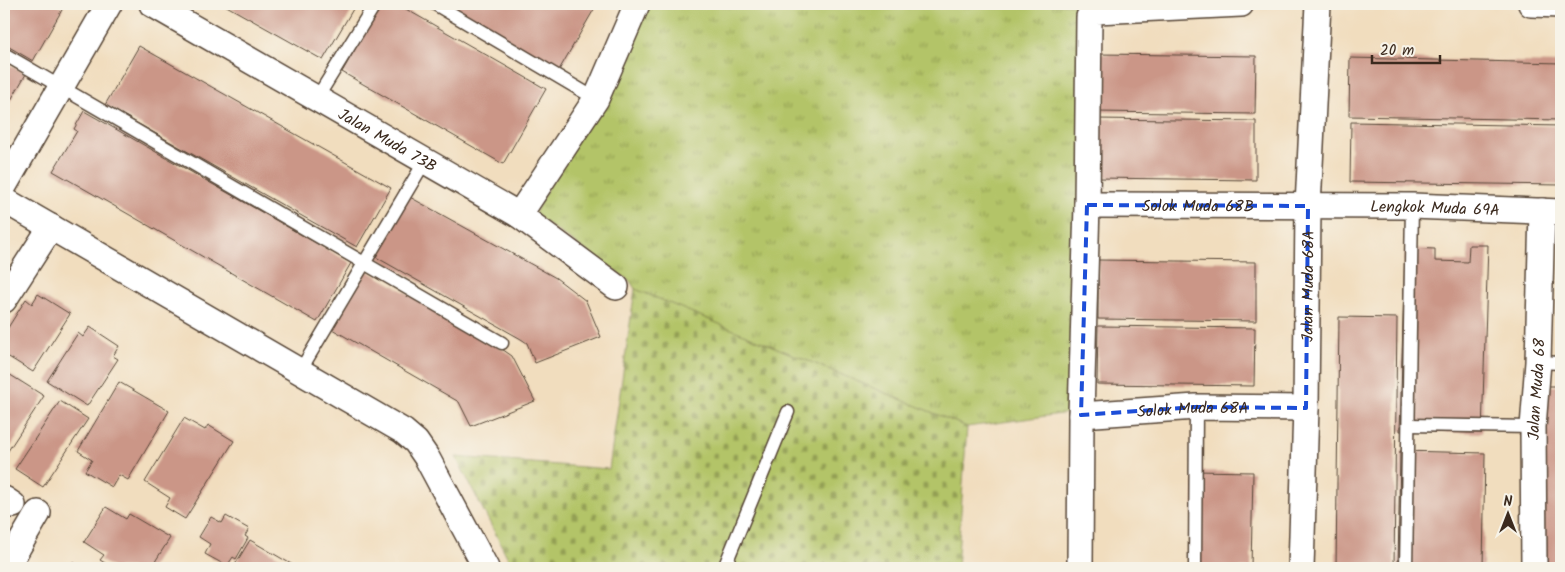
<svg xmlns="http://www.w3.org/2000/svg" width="1565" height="572" font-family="Kalam,sans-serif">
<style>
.grass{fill:url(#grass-tufts);stroke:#777742}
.cemetery{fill:url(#cemetery-stones);stroke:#777742}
.building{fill:#cb9687}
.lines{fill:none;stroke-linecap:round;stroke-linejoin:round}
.lane-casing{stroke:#564536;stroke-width:15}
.street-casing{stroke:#564536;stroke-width:28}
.lane{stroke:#fff;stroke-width:12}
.street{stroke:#fff;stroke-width:25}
.marked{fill:none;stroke:#1d4ed8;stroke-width:4;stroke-dasharray:10 6;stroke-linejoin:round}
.labels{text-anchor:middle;stroke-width:4;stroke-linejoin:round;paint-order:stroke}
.street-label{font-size:16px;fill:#3b2a1e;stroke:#f7f3e8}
</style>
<defs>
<pattern id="grass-tufts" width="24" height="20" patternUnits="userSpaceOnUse" patternTransform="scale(1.25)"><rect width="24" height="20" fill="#b3c467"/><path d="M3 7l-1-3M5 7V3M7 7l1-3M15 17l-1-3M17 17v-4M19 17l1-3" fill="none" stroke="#939f54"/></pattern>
<pattern id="cemetery-stones" width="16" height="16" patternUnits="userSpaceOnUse" patternTransform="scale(1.25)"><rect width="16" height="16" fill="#b3c467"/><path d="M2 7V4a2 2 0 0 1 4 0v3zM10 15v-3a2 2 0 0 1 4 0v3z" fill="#939f54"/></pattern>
</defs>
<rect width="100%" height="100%" fill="#f7f3e8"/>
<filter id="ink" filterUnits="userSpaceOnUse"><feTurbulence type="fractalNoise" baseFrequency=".02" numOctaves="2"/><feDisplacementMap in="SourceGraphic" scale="10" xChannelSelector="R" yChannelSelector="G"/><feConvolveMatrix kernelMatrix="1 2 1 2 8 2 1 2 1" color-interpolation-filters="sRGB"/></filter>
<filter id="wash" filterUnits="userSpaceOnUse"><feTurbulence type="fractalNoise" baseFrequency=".0096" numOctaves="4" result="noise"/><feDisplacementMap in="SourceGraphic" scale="20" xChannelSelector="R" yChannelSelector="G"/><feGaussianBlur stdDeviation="1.12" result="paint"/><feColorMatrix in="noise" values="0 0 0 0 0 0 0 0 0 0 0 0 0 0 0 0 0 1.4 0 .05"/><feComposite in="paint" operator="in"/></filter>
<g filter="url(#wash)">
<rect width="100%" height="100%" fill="#f1ddbe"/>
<!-- grass -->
<polygon class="grass" points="641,4 1088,4 1082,411 967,427 635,289 630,281 534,215"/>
<!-- cemetery -->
<polygon class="cemetery" points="635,289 967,427 957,568 513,568 456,457 609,469"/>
<g id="blocks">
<!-- building -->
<g class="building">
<polygon points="4,4 54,4 63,8 33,61 4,44"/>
<polygon points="223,4 356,4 323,60"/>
<polygon points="381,4 397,4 546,89 503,164 342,72"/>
<polygon points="443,4 597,4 559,70"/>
<polygon points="139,46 391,188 357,247 105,105"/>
<polygon points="1098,54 1256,56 1255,114 1097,112"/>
<polygon points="1350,58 1561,63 1561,120 1349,116"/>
<polygon points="4,62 26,74 4,112"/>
<polygon points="84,111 351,263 317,322 53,171 77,131 74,129"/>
<polygon points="1096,119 1256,121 1256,180 1096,178"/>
<polygon points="1351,122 1561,126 1561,185 1350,182"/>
<polygon points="408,196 556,278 586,301 601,337 535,363 527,343 521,339 374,256"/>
<polygon points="1469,245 1488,245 1482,433 1400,431 1405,248 1435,249 1435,261 1468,262"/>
<polygon points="1098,260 1256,262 1256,321 1098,319"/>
<polygon points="366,270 483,336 512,356 535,401 471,426 459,402 332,329"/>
<polygon points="38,294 70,314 33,372 4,354 4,334 26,299 32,304"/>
<polygon points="1339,317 1397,318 1394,568 1336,568"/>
<polygon points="1098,326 1255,328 1254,386 1097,384"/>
<polygon points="90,327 119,346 113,356 118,359 87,406 47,381 78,333 83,337"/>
<polygon points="4,371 44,396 4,457"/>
<polygon points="119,382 169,411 128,480 119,475 112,487 85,471 92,460 78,451"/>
<polygon points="1543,386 1561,386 1561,568 1540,568"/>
<polygon points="60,401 88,419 43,487 15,469"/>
<polygon points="184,418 205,430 208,425 234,441 185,519 165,507 170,498 145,482"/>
<polygon points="1400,451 1485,453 1483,568 1398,568"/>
<polygon points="1194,471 1253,472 1251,568 1192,568"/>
<polygon points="106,507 126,519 129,514 170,538 151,568 113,568 100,560 104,555 84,542"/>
<polygon points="226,516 249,529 245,536 248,538 236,559 233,557 227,566 205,554 210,544 199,537 211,517 222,523"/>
<polygon points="250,540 298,568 233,568"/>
<polygon points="72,562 82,568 68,568"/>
</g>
</g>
</g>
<g filter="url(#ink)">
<use href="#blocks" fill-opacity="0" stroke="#564536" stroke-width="1"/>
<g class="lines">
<defs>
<g id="lane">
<polyline points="435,4 596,99"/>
<polyline points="4,54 502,343"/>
<polyline points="317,98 375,4"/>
<polyline points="1538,362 1561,363"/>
<polyline points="300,371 425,161"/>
<polyline points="1409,425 1533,427"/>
<polyline points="724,568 788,412"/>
<polyline points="1195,568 1196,407"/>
<polyline points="1406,568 1412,206"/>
</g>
<g id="street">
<path id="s1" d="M 152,4 L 519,215 L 616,287"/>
<polyline points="1531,4 1561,5"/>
<polyline points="4,186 109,4"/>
<polyline points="4,200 403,431 416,442 427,458 486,568"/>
<path id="s2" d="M 1087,205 L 1412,206 L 1561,212"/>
<polyline points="519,215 596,99 637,4"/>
<polyline points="4,300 51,227"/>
<path id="s3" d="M 1081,415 L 1196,407 L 1306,408"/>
<polyline points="4,499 13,505"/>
<polyline points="6,568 38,513"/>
<polyline points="1080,568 1081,415 1087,205 1089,17 1096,11 1241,4"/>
<path id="s4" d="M 1301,568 L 1306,408 L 1308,206 L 1318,4"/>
<path id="s5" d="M 1534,568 L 1533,427 L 1538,362 L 1542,211"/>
</g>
</defs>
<!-- lane casing -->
<use href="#lane" class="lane-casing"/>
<!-- street casing -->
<use href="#street" class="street-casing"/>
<!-- lane -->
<use href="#lane" class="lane"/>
<!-- street -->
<use href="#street" class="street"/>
</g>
</g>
<!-- marked area -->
<path class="marked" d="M 1087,205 L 1308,206 L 1306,408 L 1196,407 L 1081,415 Z"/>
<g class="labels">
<!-- street labels -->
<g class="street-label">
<text dy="6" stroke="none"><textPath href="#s1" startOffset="272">Jalan Muda 73B</textPath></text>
<text dy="6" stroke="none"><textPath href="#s2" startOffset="111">Solok Muda 68B</textPath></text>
<text dy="6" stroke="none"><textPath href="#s2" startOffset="348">Lengkok Muda 69A</textPath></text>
<text dy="6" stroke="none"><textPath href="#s4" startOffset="282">Jalan Muda 68A</textPath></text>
<text dy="6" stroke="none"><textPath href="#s5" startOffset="179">Jalan Muda 68</textPath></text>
<text dy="6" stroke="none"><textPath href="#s3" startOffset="112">Solok Muda 68A</textPath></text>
</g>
</g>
<!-- margin -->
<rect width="1565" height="572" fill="none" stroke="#f7f3e8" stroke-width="20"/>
<!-- north arrow -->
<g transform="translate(1508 514)" stroke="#f7f3e8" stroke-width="4" paint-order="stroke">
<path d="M0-4L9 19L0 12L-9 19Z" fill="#3b2a1e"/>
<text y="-8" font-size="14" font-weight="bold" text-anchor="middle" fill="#3b2a1e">N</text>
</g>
<!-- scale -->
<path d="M1372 55v8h68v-8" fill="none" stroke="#3b2a1e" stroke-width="2.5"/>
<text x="1380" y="55" font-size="15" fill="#3b2a1e" stroke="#f7f3e8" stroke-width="4" paint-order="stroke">20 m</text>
</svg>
